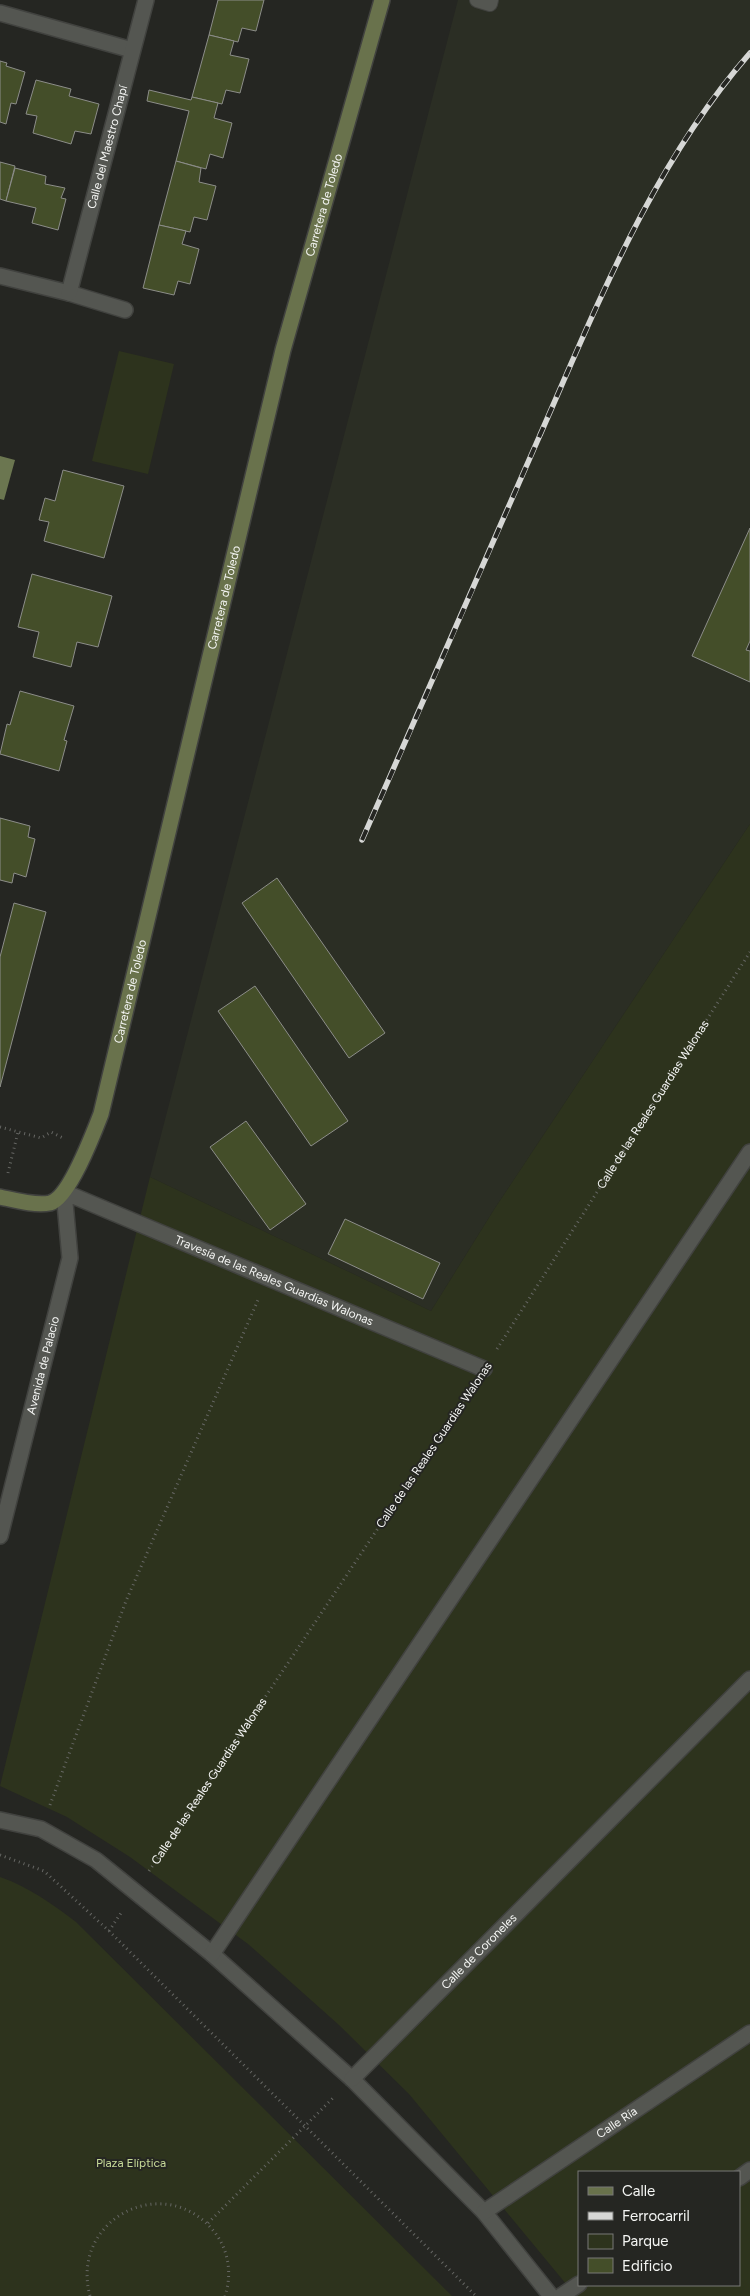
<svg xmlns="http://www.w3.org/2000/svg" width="750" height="2296" font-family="Figtree,sans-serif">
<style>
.built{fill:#2b2e24}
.green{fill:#2d331d;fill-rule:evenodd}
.water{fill:#6b7650}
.building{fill:#444e29;stroke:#8c8d89}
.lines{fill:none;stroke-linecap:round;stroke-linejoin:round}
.lane-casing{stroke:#41423f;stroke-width:16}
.street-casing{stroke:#41423f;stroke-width:18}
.secondary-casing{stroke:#41423f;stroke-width:18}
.path{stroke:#666764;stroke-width:3;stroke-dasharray:1 4;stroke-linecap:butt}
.lane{stroke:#545651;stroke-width:14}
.street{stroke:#545651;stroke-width:15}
.secondary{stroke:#69724c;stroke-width:15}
.rail-casing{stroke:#d6d7d5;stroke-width:5.5}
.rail{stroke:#252622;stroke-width:4;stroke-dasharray:11;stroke-linecap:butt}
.labels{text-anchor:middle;stroke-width:4;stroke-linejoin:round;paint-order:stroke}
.street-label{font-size:12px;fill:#f4f5f3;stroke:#252622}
.park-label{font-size:12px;fill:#c6d998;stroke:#252622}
</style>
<rect width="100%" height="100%" fill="#252622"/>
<!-- built -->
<polygon class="built" points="458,0 750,0 750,824 495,1208 431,1311 150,1177"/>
<!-- green -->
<g class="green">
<polygon points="119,351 174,364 148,474 92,461"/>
<path d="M 750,824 L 750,2296 L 576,2296 L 409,2094 L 339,2025 L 248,1944 L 130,1857 L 67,1817 L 0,1786 L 150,1177 L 431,1311 L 495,1208 ZM 579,2172 L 739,2172 L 739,2285 L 579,2285 Z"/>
<path d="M 0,1877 C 29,1887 52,1904 76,1922 L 452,2296 L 0,2296 Z"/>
</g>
<!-- water -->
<polygon class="water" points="0,456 15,460 4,500 0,499"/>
<!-- building -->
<g class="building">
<polygon points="218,0 264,0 256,31 242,28 238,42 209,35"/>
<polygon points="209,35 234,41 230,55 249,59 240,93 226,90 222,104 192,97"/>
<polygon points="0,61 7,63 6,66 25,72 16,104 11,103 6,124 0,122"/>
<polygon points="36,80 71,89 69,96 99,104 91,134 75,131 71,144 33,133 37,116 26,114"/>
<polygon points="149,90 191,100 192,97 218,103 214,118 232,123 223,158 210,154 206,169 176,161 189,111 147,101"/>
<polygon points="176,161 201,168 199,182 216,186 207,220 194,217 190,232 159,225"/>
<polygon points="0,162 15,166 6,201 0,199"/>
<polygon points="15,168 46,176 45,184 65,188 61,198 66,199 58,230 32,223 36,208 6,201"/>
<polygon points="159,225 186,231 182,244 199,249 190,284 178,281 174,295 143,288"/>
<polygon points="63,470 124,486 104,558 44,541 49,522 39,520 45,498 55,501"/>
<polygon points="750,528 750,641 746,650 750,651 750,682 692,656"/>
<polygon points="32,574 112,596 98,647 77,642 71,667 33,657 39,632 18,627"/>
<polygon points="20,691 74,706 64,740 67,741 59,771 0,754 7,724 10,725"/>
<polygon points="0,818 30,826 28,837 35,839 26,877 14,873 12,883 0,880"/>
<polygon points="277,878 385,1033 349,1058 242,903"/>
<polygon points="14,903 46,912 0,1087 0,957"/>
<polygon points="255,986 348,1121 311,1146 218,1011"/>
<polygon points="246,1121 306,1204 270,1230 210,1147"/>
<polygon points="345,1219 440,1263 423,1299 328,1254"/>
</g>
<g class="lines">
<defs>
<polyline id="lane" points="477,0 490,4 491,0"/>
<g id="street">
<polyline points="0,13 132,50"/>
<polyline points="0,276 69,293 125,310"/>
<path id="s3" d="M 69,293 L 146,0"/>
<path id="s4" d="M 0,1536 L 70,1258 L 64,1192 L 484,1369"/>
<polyline points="0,1820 41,1829 96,1860 212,1954 352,2079 484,2212 551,2296"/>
<polyline points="212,1954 750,1152"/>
<path id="s5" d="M 352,2079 L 750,1679"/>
<polyline points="739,2178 750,2170"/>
<path id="s6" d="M 484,2212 L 750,2033"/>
<polyline points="561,2296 579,2284"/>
</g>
<g id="secondary">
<path id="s7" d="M 0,1197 C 14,1200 35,1206 50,1203 C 69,1198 94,1132 101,1114 L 283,350 L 382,0"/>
</g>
</defs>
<!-- lane casing -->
<use href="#lane" class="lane-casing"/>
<!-- street casing -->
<use href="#street" class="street-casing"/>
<!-- secondary casing -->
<use href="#secondary" class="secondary-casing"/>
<!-- path -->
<g class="path">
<polyline points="0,1127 41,1138 51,1132 65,1139"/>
<polyline points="8,1173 18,1132"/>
<path id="s1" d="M 497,1349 L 750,952"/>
<polyline points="50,1805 126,1601 258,1300"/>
<polyline points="0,1855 44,1871 109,1931 476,2296"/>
<path id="s2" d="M 149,1871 L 471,1389"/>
<polyline points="109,1931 121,1913"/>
<polyline points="208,2223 335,2096"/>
<path d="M 90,2296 C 69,2218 167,2169 216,2234 C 229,2252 232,2275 225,2296"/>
</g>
<!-- lane -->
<use href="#lane" class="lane"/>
<!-- street -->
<use href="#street" class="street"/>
<!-- secondary -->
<use href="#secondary" class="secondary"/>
<defs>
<path id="rail" d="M 362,840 C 422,705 481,570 540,435 C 598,303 654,162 750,53"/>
</defs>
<!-- rail casing -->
<use href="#rail" class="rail-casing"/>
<!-- rail -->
<use href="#rail" class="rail"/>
</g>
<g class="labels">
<!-- street labels -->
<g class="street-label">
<text dy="4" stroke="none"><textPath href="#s3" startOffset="151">Calle del Maestro Chapí</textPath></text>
<text dy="4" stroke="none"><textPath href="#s7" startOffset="1091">Carretera de Toledo</textPath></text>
<text dy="4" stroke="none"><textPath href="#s7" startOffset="686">Carretera de Toledo</textPath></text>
<text dy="4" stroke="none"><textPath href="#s7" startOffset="281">Carretera de Toledo</textPath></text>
<text dy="4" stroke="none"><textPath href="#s1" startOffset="290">Calle de las Reales Guardias Walonas</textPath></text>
<text dy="4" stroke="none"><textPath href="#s4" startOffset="581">Travesía de las Reales Guardias Walonas</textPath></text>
<text dy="4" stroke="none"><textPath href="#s4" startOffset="176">Avenida de Palacio</textPath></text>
<text transform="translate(434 1445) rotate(-56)" y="4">Calle de las Reales Guardias Walonas</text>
<text dy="4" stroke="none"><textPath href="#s2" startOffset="108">Calle de las Reales Guardias Walonas</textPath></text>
<text dy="4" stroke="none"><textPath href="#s5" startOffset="180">Calle de Coroneles</textPath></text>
<text dy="4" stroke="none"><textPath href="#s6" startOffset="160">Calle Ría</textPath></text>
</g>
<!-- park labels -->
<g class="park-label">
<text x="131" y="2167">Plaza Elíptica</text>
</g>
</g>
<!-- legend -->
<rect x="578" y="2171" width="162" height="115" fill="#252622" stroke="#787976"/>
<rect x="588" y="2187" width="25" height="8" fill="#69724c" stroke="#787976"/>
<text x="622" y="2196" font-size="15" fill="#f4f5f3">Calle</text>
<rect x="588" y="2212" width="25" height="8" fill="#d6d7d5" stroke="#787976"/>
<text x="622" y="2221" font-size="15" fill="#f4f5f3">Ferrocarril</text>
<rect x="588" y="2234" width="25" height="15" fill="#2d331d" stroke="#787976"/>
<text x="622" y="2246" font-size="15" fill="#f4f5f3">Parque</text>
<rect x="588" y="2258" width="25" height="15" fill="#444e29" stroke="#787976"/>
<text x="622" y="2271" font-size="15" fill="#f4f5f3">Edificio</text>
</svg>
